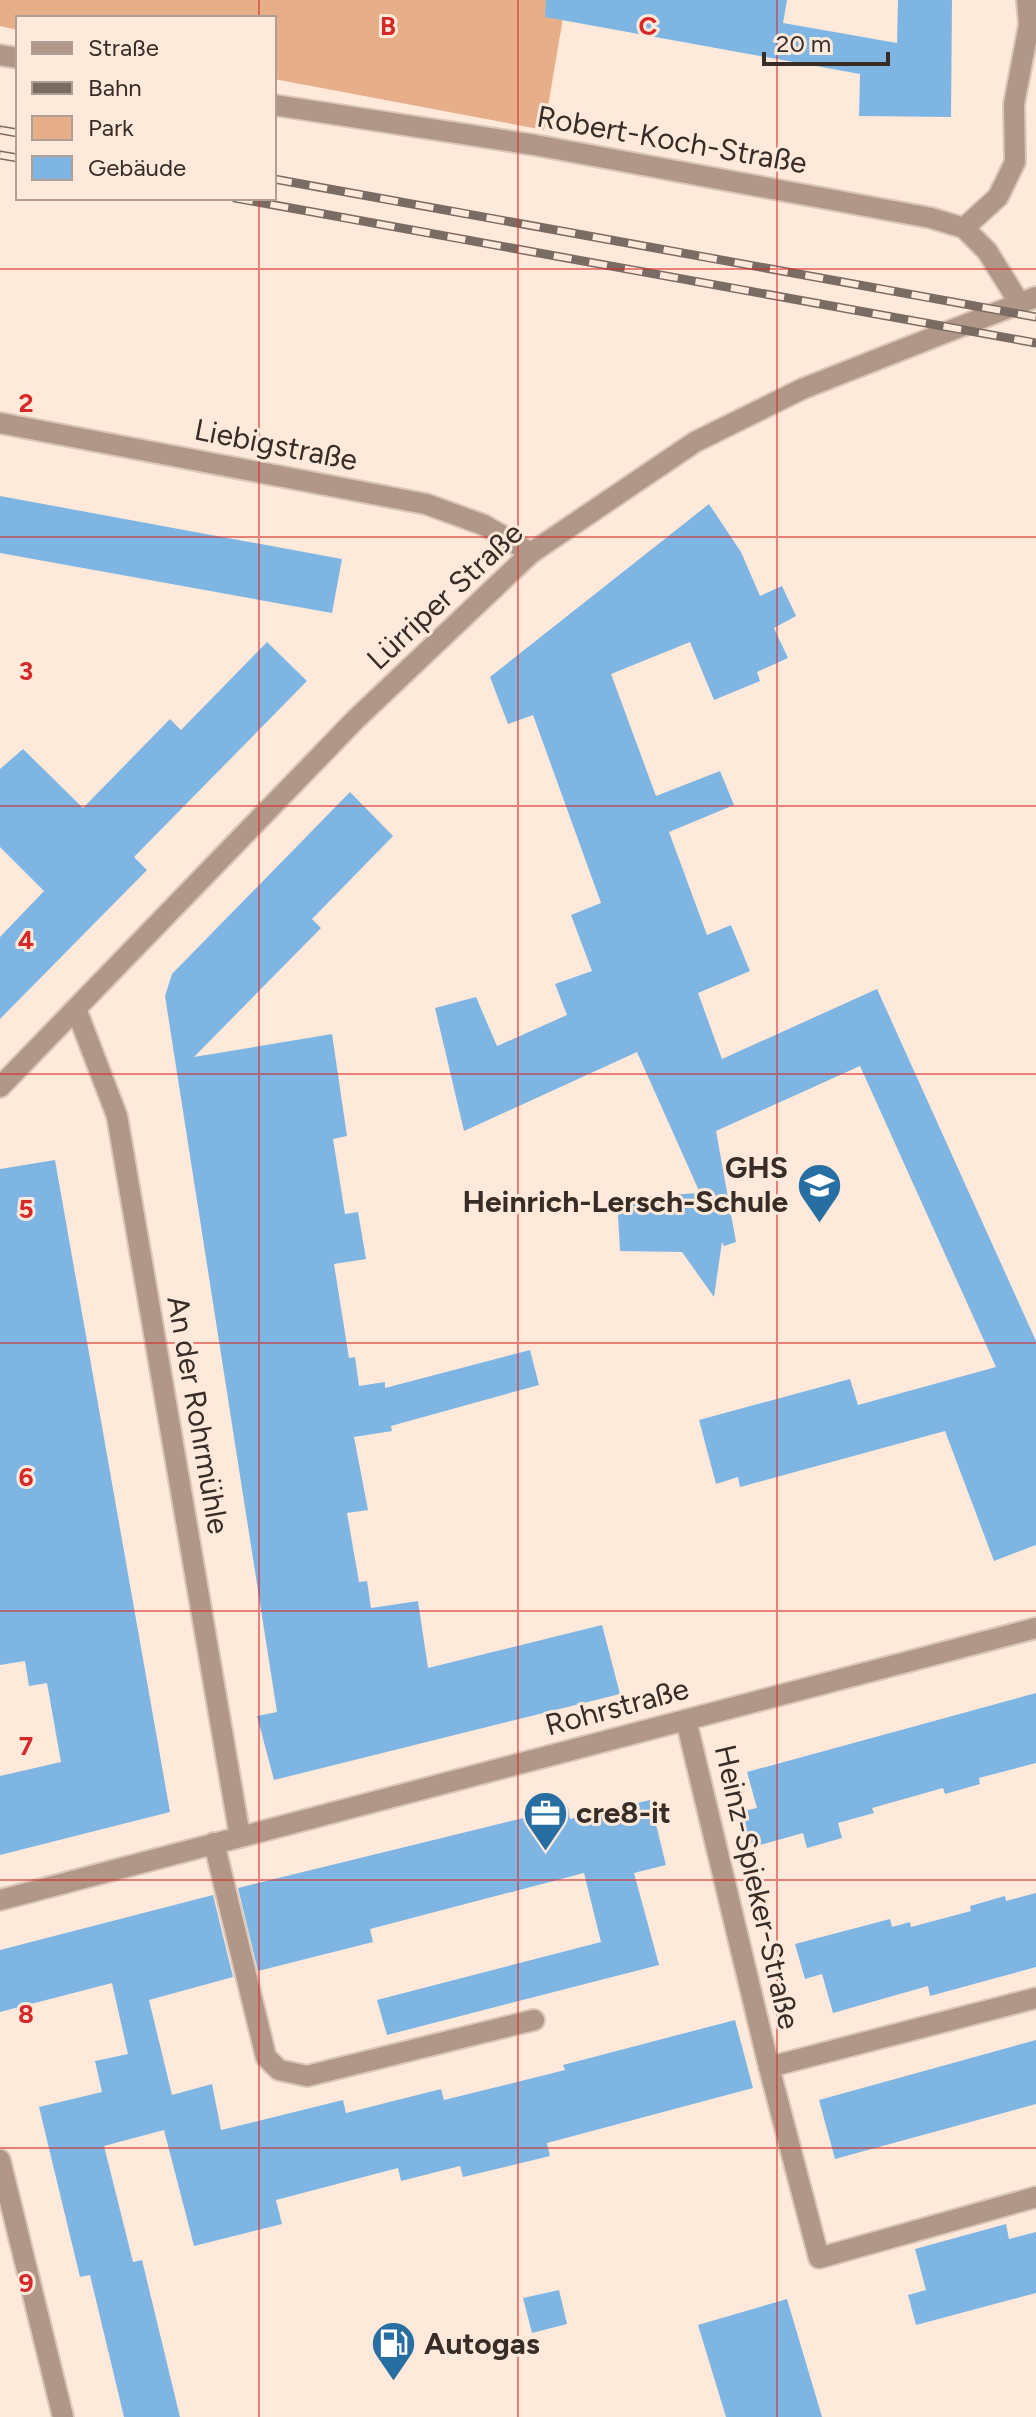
<svg xmlns="http://www.w3.org/2000/svg" width="1036" height="2417" font-family="Figtree,sans-serif">
<style>
.green{fill:#e6af8a}
.building{fill:#7fb5e3}
.lines{fill:none;stroke-linecap:round;stroke-linejoin:round}
.minor-casing{stroke:#dac7ba;stroke-width:24}
.minor{stroke:#b19787;stroke-width:20}
.rail-casing{stroke:#7a6c63;stroke-width:9}
.rail{stroke:#fee9db;stroke-width:6;stroke-dasharray:18;stroke-linecap:butt}
.grid{fill:none;stroke:#d62828;stroke-width:2;stroke-opacity:0.55}
.labels{text-anchor:middle;stroke-width:6;stroke-linejoin:round;paint-order:stroke}
.street-label{font-size:30px;fill:#372d26;stroke:#fee9db}
.poi-label{font-size:30px;font-weight:bold;fill:#372d26;stroke:#fee9db;text-anchor:start}
.grid-label{font-size:26px;text-anchor:middle;font-weight:bold;fill:#d62828;stroke:#fee9db;stroke-width:6;stroke-linejoin:round;paint-order:stroke}
</style>
<rect width="100%" height="100%" fill="#fee9db"/>
<!-- green -->
<polygon class="green" points="0,0 566,0 544,130 274,79 274,18 18,18 18,30 0,26"/>
<!-- building -->
<g class="building">
<polygon points="546,0 787,0 783,23 897,43 898,0 952,0 951,117 859,116 860,74 545,17"/>
<polygon points="0,496 342,559 332,613 0,553"/>
<polygon points="709,504 741,552 760,596 782,586 796,616 774,628 788,658 757,672 760,681 714,700 690,642 611,674 656,796 720,771 734,805 669,832 707,935 731,925 750,971 698,993 722,1059 877,989 1036,1341 1036,1545 994,1561 945,1431 740,1487 738,1477 716,1484 699,1420 850,1379 858,1405 996,1367 860,1066 716,1131 736,1242 724,1246 722,1242 714,1297 682,1252 620,1251 617,1198 700,1193 637,1052 464,1131 435,1008 476,997 497,1046 567,1015 555,984 592,971 571,915 601,903 533,715 508,724 490,677"/>
<polygon points="267,642 307,681 134,857 147,870 0,1019 0,937 44,891 0,847 0,769 23,749 83,808 170,719 181,730"/>
<polygon points="350,792 393,836 312,919 321,928 194,1057 332,1034 347,1136 333,1139 345,1214 358,1212 366,1259 334,1264 349,1358 355,1357 359,1386 385,1382 385,1388 530,1350 539,1385 391,1426 392,1431 354,1437 368,1510 347,1513 359,1582 367,1581 371,1608 418,1601 428,1668 602,1625 620,1694 274,1780 257,1716 277,1712 165,996 172,974"/>
<polygon points="55,1160 170,1812 0,1855 0,1776 61,1762 47,1683 29,1686 25,1661 0,1665 0,1169"/>
<polygon points="1036,1693 1036,1763 979,1778 980,1784 945,1794 943,1788 872,1808 874,1813 838,1823 842,1838 807,1848 803,1833 749,1848 740,1812 757,1808 747,1772"/>
<polygon points="650,1800 666,1865 634,1873 659,1965 387,2035 377,2000 601,1942 584,1873 370,1929 373,1942 258,1971 238,1888 568,1807 570,1819"/>
<polygon points="1036,1893 1036,1967 930,1996 928,1986 833,2013 822,1974 805,1979 795,1944 890,1919 892,1927 910,1922 911,1927 971,1911 970,1906 1005,1896 1006,1901"/>
<polygon points="213,1895 233,1977 149,2000 172,2095 212,2084 221,2130 343,2100 346,2113 441,2089 444,2100 565,2070 563,2065 735,2020 753,2088 547,2143 550,2156 463,2177 460,2166 401,2181 398,2168 276,2200 282,2224 194,2246 164,2130 104,2146 133,2262 142,2260 180,2417 124,2417 90,2275 80,2277 39,2107 102,2092 95,2061 128,2054 112,1983 0,2012 0,1950"/>
<polygon points="1036,2040 1036,2104 835,2159 819,2100"/>
<polygon points="1006,2224 1009,2239 1036,2232 1036,2293 916,2325 908,2295 926,2290 915,2249"/>
<polygon points="559,2290 567,2324 532,2333 523,2298"/>
<polygon points="787,2299 822,2417 726,2417 698,2325"/>
</g>
<g class="lines">
<defs>
<g id="minor">
<polyline points="0,55 18,58"/>
<polyline points="274,105 535,145 931,218 964,228 987,251 1020,304"/>
<polyline points="964,228 998,197 1015,162 1014,104 1029,25 1027,0"/>
<polyline points="0,423 426,504 484,525 531,553"/>
<polyline points="76,1009 117,1116 240,1837"/>
<polyline points="0,1087 356,719 531,553 695,442 802,389 1036,297"/>
<polyline points="686,1720 769,2067 819,2258 1036,2197"/>
<polyline points="214,1843 266,2057 279,2070 307,2076 534,2020"/>
<polyline points="0,1900 1036,1628"/>
<polyline points="769,2067 1036,1998"/>
<polyline points="0,2160 63,2417"/>
</g>
</defs>
<!-- minor casing -->
<use href="#minor" class="minor-casing"/>
<!-- minor -->
<use href="#minor" class="minor"/>
<defs>
<g id="rail">
<polyline points="0,130 18,133"/>
<polyline points="0,155 18,158"/>
<polyline points="274,179 1036,317"/>
<polyline points="235,198 1036,343"/>
</g>
</defs>
<!-- rail casing -->
<use href="#rail" class="rail-casing"/>
<!-- rail -->
<use href="#rail" class="rail"/>
</g>
<!-- grid -->
<path class="grid" d="M 259,0 L 259,18M 518,0 L 518,2417M 777,0 L 777,2417M 259,198 L 259,2417M 0,269 L 1036,269M 0,537 L 1036,537M 0,806 L 1036,806M 0,1074 L 1036,1074M 0,1343 L 1036,1343M 0,1611 L 1036,1611M 0,1880 L 1036,1880M 0,2148 L 1036,2148"/>
<!-- icons -->
<defs>
<symbol id="school-pin" viewBox="-11 -11 22 30"><path d="M0 17L-7.5 6A9.5 9.5 0 1 1 7.5 6Z" fill="#276ea2" stroke="#fee9db"/><path d="M0-5L7-2L0 1L-7-2ZM-4 1L0 2.5L4 1V4Q0 6-4 4Z" fill="#fff"/></symbol>
<symbol id="office-pin" viewBox="-11 -11 22 30"><path d="M0 17L-7.5 6A9.5 9.5 0 1 1 7.5 6Z" fill="#276ea2" stroke="#fee9db"/><path d="M-6-3h4V-5.5h4V-3h4V5H-6ZM-1-4.5V-3h2v-1.5ZM-6 0V1H6V0Z" fill="#fff"/></symbol>
<symbol id="fuel-pin" viewBox="-11 -11 22 30"><path d="M0 17L-7.5 6A9.5 9.5 0 1 1 7.5 6Z" fill="#276ea2" stroke="#fee9db"/><path d="M-5.5-6h7V0h2V4h1.3V-2.5L3-4.5l.8-.8L6-3V5H2.5V1h-1V6h-7ZM-4.2-4.7v3.2H.2V-4.7Z" fill="#fff"/></symbol>
</defs>
<g fill-rule="evenodd">
<use href="#school-pin" x="794" y="1160" width="51" height="69"/>
<use href="#office-pin" x="520" y="1788" width="51" height="69"/>
<use href="#fuel-pin" x="368" y="2318" width="51" height="69"/>
</g>
<g class="labels">
<!-- street labels -->
<g class="street-label">
<text transform="translate(672 140) rotate(10)" y="10">Robert-Koch-Straße</text>
<text transform="translate(276 445) rotate(11)" y="10">Liebigstraße</text>
<text transform="translate(445 596) rotate(-43)" y="10">Lürriper Straße</text>
<text transform="translate(198 1415) rotate(80)" y="10">An der Rohrmühle</text>
<text transform="translate(617 1707) rotate(-15)" y="10">Rohrstraße</text>
<text transform="translate(757 1887) rotate(77)" y="10">Heinz-Spieker-Straße</text>
</g>
<!-- poi labels -->
<g class="poi-label">
<text x="788" y="1178" text-anchor="end">GHS<tspan x="788" dy="34">Heinrich-Lersch-Schule</tspan></text>
<text x="576" y="1823">cre8-it</text>
<text x="424" y="2354">Autogas</text>
</g>
</g>
<g class="grid-label">
<text x="388" y="35">B</text>
<text x="648" y="35">C</text>
<text x="26" y="412">2</text>
<text x="26" y="680">3</text>
<text x="26" y="949">4</text>
<text x="26" y="1218">5</text>
<text x="26" y="1486">6</text>
<text x="26" y="1755">7</text>
<text x="26" y="2023">8</text>
<text x="26" y="2292">9</text>
</g>
<!-- legend -->
<rect x="16" y="16" width="260" height="184" fill="#fee9db" stroke="#ae9e93" stroke-width="2"/>
<rect x="32" y="42" width="40" height="12" fill="#b19787" stroke="#ae9e93" stroke-width="2"/>
<text x="88" y="56" font-size="24" fill="#372d26">Straße</text>
<rect x="32" y="82" width="40" height="12" fill="#7a6c63" stroke="#ae9e93" stroke-width="2"/>
<text x="88" y="96" font-size="24" fill="#372d26">Bahn</text>
<rect x="32" y="116" width="40" height="24" fill="#e6af8a" stroke="#ae9e93" stroke-width="2"/>
<text x="88" y="136" font-size="24" fill="#372d26">Park</text>
<rect x="32" y="156" width="40" height="24" fill="#7fb5e3" stroke="#ae9e93" stroke-width="2"/>
<text x="88" y="176" font-size="24" fill="#372d26">Gebäude</text>
<!-- scale -->
<path d="M764 52v12h124v-12" fill="none" stroke="#372d26" stroke-width="4"/>
<text x="776" y="52" font-size="24" fill="#372d26" stroke="#fee9db" stroke-width="6" paint-order="stroke">20 m</text>
</svg>
